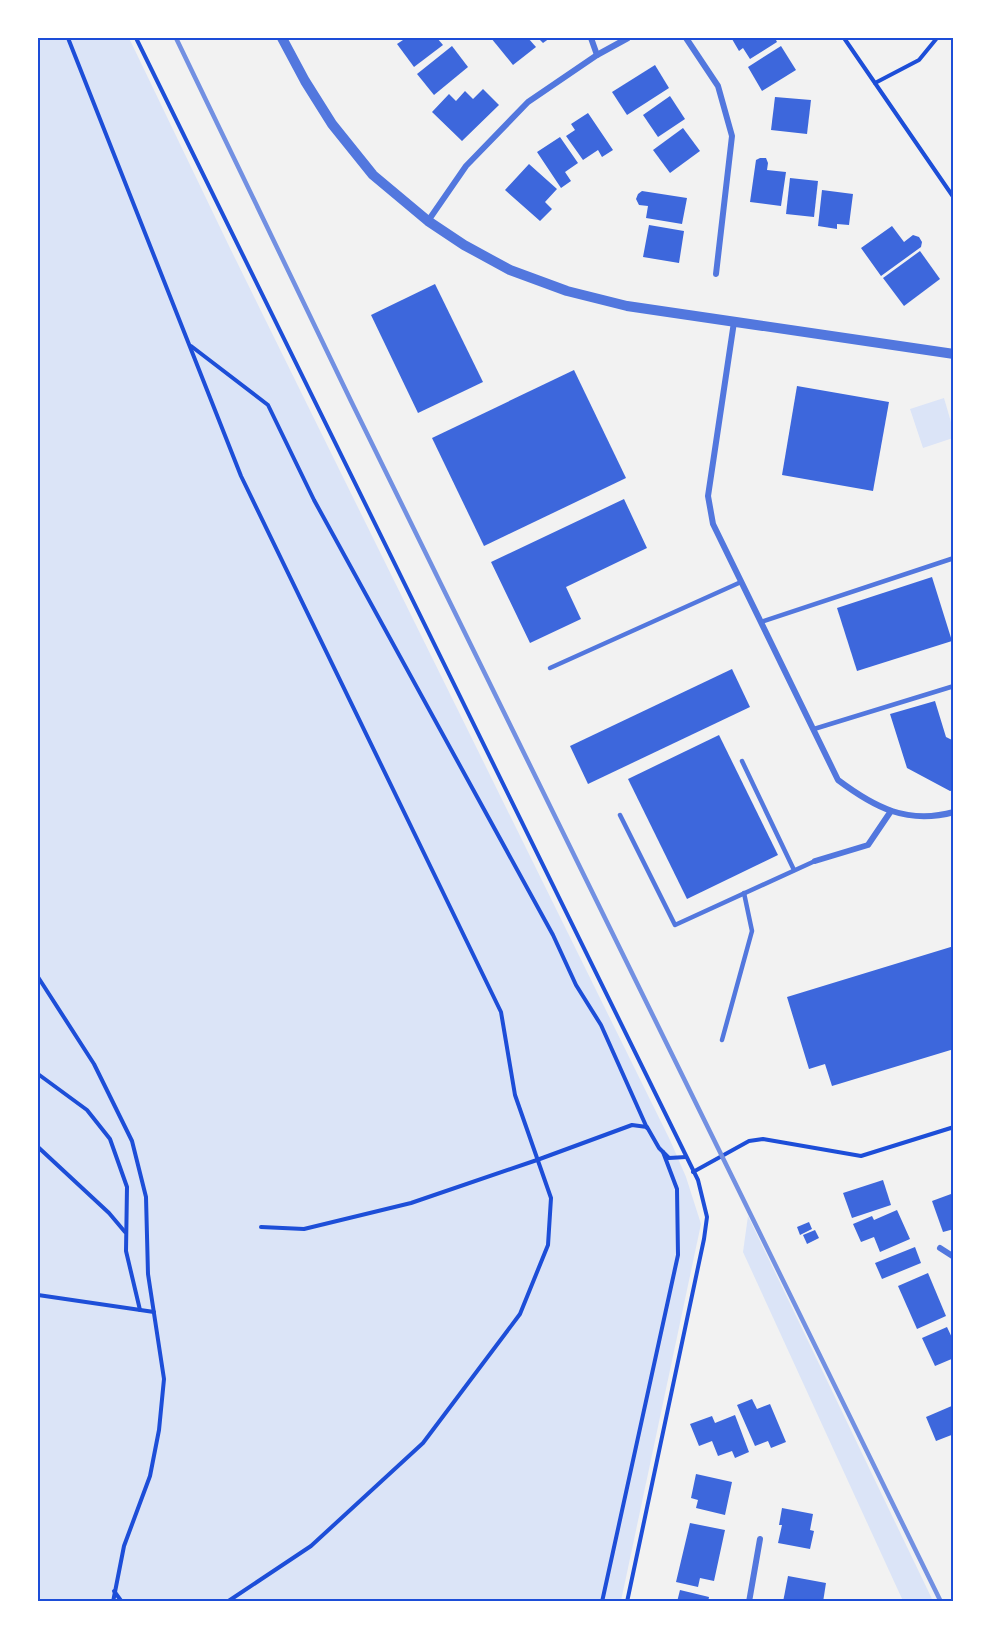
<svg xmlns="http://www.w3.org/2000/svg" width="991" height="1639" font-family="Arial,sans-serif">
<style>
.green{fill:#dbe4f7}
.building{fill:#3d67dc}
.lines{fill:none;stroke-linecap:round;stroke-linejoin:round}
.path{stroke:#1d4ed8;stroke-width:4}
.service{stroke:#5277de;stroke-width:4.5}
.minor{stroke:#5277de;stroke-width:6}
.tertiary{stroke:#5277de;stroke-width:10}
.rail{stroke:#7290e2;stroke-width:4.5}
.neatline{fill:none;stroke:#1d4ed8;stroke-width:2}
</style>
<rect width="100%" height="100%" fill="#f2f2f2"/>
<!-- green -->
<g class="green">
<polygon points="38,38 129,38 229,246 670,1140 686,1177 701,1224 621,1601 38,1602"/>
<polygon points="944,398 953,429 953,438 923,448 910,409"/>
<polygon points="748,1216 933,1601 903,1601 743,1252"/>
</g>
<!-- building -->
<g class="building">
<polygon points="406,38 437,38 443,45 414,67 397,44"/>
<polygon points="491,38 528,38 536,47 513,65"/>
<polygon points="538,38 550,38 543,43"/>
<polygon points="735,38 775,38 777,42 750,59 743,48 739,51 732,39"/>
<polygon points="452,46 468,67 434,95 417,74"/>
<polygon points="781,46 796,70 762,91 748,67"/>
<polygon points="655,65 669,88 627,115 612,92"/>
<polygon points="483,89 499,105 462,141 432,112 449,94 456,101 465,91 473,99"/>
<polygon points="670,96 685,119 658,137 643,115"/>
<polygon points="775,97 811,100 807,134 771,130"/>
<polygon points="588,113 613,150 602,157 598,150 583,160 566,136 575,130 571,124"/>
<polygon points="683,128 700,151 670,173 653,150"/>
<polygon points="560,137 578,163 565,172 571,181 561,188 537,152"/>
<polygon points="760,158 766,158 768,163 767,170 786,172 781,206 750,202 756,160"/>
<polygon points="529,164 557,189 545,202 552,209 540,221 505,190"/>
<polygon points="790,178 818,181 814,217 786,214"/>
<polygon points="822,190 853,194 849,225 837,224 837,229 818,226"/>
<polygon points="642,191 687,198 682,224 646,218 648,206 639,205 636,199 638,194"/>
<polygon points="649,225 684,231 679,263 643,257"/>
<polygon points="892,226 904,242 913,235 919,237 922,242 921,247 881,276 861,248"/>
<polygon points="920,251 940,279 904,306 883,278"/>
<polygon points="435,284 483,382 418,413 371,315"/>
<polygon points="574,370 626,478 484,546 432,438"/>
<polygon points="797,386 889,402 873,491 782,475"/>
<polygon points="624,499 647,548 566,587 581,619 530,643 491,562"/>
<polygon points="932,577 952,641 857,671 837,608"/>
<polygon points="732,669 750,707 588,784 570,746"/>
<polygon points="935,701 946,737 954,741 954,790 950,791 907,768 890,714"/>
<polygon points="719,735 778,855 687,899 628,779"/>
<polygon points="954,946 954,1049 832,1086 825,1064 809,1069 787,997"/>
<polygon points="883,1180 891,1205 852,1218 843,1193"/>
<polygon points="951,1194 954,1200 954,1229 943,1232 932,1201"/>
<polygon points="897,1210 910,1239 880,1252 874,1237 861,1242 853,1224 872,1216 874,1220"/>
<polygon points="809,1222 812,1229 800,1235 797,1227"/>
<polygon points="815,1230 819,1238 807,1244 803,1235"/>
<polygon points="915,1247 921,1263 882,1279 875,1263"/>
<polygon points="928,1273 946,1316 917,1329 898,1286"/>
<polygon points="947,1327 954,1342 954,1358 935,1366 922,1338"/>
<polygon points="752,1399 757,1409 770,1404 786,1442 771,1448 768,1441 755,1446 737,1405"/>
<polygon points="954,1405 954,1434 936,1441 926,1417"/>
<polygon points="735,1415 749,1452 735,1458 732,1451 718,1456 712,1441 699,1446 690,1424 712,1416 715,1423"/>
<polygon points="696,1474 732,1482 725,1515 696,1508 698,1500 691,1498"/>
<polygon points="782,1508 813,1514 810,1530 814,1531 810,1549 778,1543 782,1525 779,1525"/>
<polygon points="690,1523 725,1530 714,1581 700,1578 698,1587 676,1582"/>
<polygon points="788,1576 826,1583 823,1602 783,1602"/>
<polygon points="680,1590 709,1597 708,1602 677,1602"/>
</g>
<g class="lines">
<!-- path -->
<g class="path">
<polyline points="68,38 241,476 501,1012 515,1095 551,1198 548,1245 520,1314 423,1443 311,1546 227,1602"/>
<polyline points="136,38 698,1180 707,1217 704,1239 627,1602"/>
<polyline points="844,38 954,198"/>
<polyline points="875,83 919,60 937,38"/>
<polyline points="191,346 268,405 314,500 553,935 576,985 601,1025 647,1128"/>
<polyline points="38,977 94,1064 132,1141 146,1197 148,1274 164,1379 159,1430 150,1476 124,1546 113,1602"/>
<polyline points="38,1074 87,1110 110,1139 127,1187 126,1251 140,1310"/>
<polyline points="38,1147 109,1213 125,1232"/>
<polyline points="693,1172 749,1141 763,1139 861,1156 954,1127"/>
<polyline points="261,1227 304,1229 411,1203 537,1160 632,1125 647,1127 659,1148 669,1158 686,1157"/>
<polyline points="38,1295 154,1312"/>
<polyline points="114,1591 122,1602"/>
<polyline points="602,1602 678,1255 677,1189 663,1152"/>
</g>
<!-- service -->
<g class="service">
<polyline points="761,622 954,558"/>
<polyline points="550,668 741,582"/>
<polyline points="814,729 954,686"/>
<polyline points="742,761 794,870"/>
<polyline points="620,815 675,925 815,861"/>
<polyline points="722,1040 752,931 744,893"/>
</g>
<!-- minor -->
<g class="minor">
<polyline points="591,38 597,55"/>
<polyline points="686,38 718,86 732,136 716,274"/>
<polyline points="428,221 466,166 528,102 597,55 628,38"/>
<path d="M 734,322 L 708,496 L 713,524 L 838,780 C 874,807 907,825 954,812"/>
<polyline points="815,861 868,845 891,811"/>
<polyline points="940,1248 954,1257"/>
<polyline points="749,1602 760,1539"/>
</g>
<!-- tertiary -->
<polyline class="tertiary" points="282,38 305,81 332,124 373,175 428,221 464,245 510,270 567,291 627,306 954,354"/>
<!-- rail -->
<polyline class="rail" points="176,38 351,401 941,1602"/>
</g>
<!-- border -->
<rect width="991" height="1639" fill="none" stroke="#ffffff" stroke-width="78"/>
<rect x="39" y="39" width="913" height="1561" class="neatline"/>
</svg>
